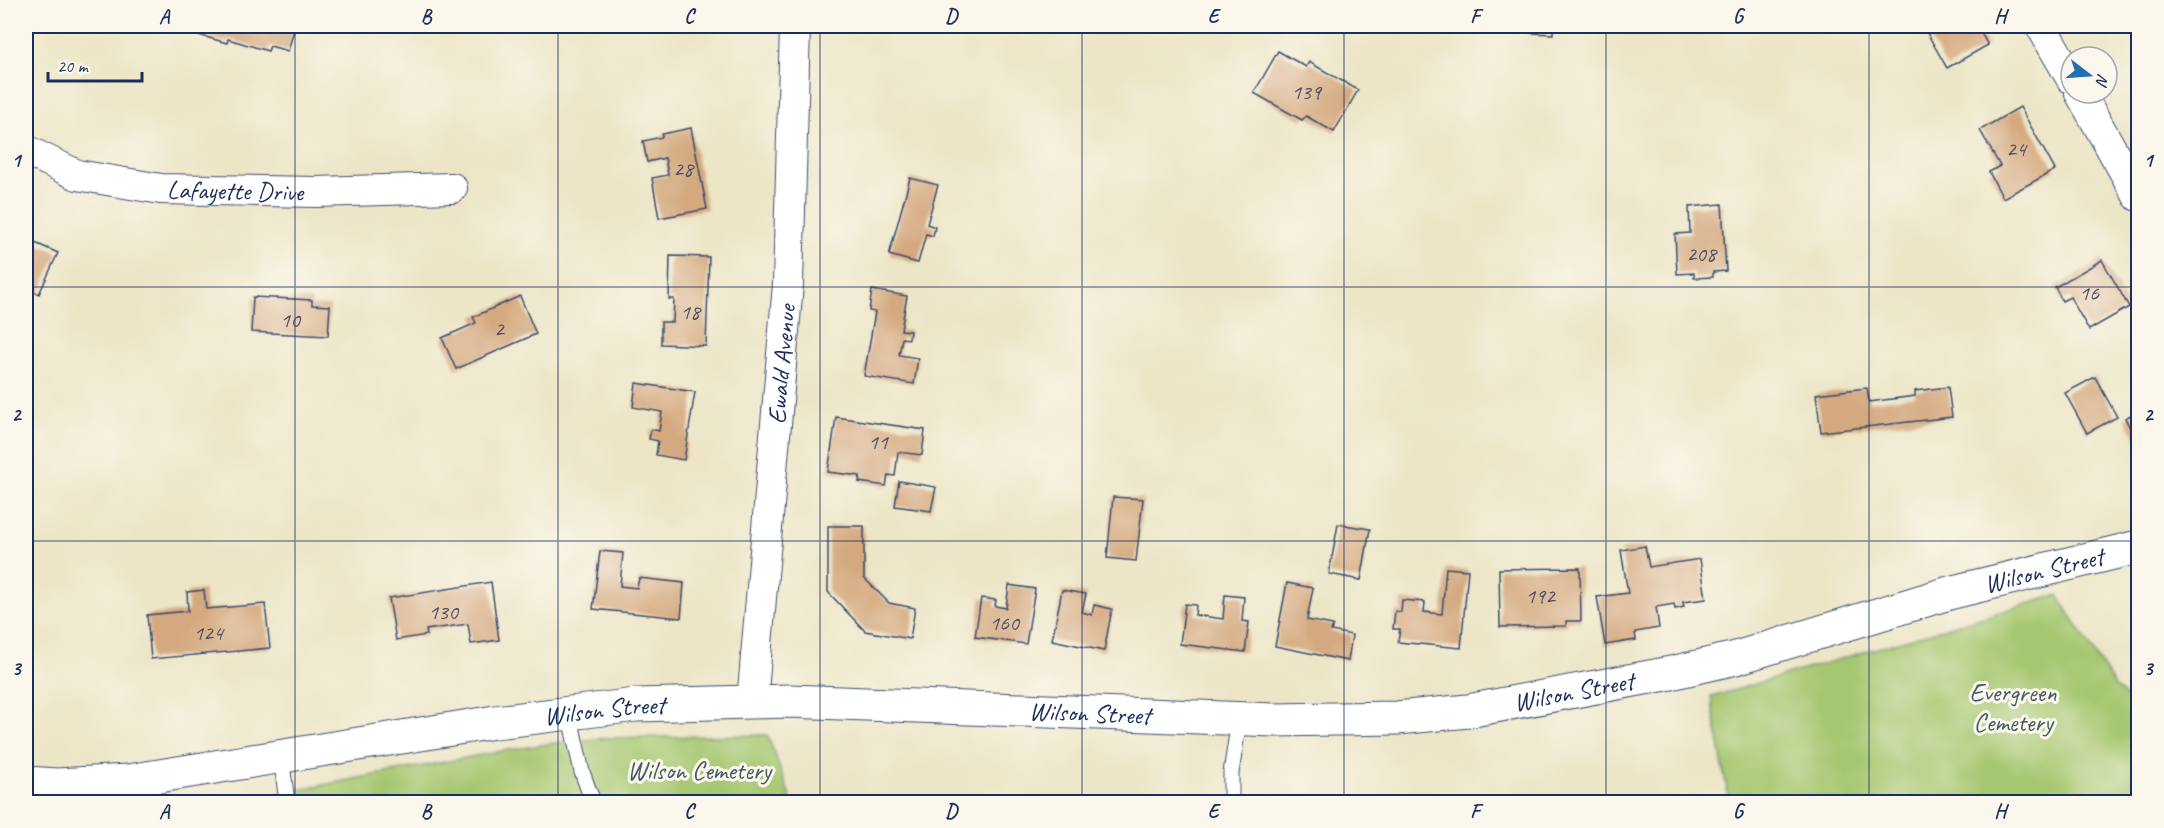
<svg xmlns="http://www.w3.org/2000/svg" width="2164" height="828" font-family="Caveat,sans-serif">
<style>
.green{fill:#a5c770;stroke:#607b67;stroke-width:1.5}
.building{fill:#d4a97f}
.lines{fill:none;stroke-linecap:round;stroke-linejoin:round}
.lane-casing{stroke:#3a4a6e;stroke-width:17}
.street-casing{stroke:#3a4a6e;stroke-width:32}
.secondary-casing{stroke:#3a4a6e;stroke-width:35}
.lane{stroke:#fff;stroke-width:15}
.street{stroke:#fff;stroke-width:30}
.secondary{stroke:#fff;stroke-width:33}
.grid{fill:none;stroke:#1b2f5e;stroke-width:1.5;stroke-opacity:0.55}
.labels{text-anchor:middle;stroke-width:6;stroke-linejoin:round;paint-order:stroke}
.number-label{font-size:22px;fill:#494e66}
.street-label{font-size:26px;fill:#1b2f5e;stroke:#fbf7ec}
.park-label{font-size:26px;fill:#445d63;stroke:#fbf7ec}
.neatline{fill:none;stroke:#1b2f5e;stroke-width:2}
.grid-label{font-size:20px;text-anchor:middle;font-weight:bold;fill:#1b2f5e}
</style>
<rect width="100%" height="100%" fill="#fbf7ec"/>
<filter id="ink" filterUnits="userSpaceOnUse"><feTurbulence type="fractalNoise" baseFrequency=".0167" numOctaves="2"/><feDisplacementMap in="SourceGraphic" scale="12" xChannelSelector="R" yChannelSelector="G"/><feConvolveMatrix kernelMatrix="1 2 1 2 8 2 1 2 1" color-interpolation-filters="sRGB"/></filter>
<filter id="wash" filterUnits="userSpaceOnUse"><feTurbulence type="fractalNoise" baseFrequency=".008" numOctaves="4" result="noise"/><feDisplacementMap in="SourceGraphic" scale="24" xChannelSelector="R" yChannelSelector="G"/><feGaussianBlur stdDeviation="1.35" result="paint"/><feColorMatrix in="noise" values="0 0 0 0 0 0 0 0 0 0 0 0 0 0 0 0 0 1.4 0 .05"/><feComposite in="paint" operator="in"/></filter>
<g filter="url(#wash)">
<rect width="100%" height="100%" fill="#ece5c6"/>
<!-- green -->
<g class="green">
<polygon points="2058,595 2114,685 2138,711 2138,802 1729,802 1711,697"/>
<polygon points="766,735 768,736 792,802 233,802 502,751 555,743 608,738"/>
</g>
<g id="blocks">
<!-- building -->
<g class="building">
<polygon points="198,26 295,26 288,51 270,46 268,51 228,39 227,43 195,34"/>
<polygon points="962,26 996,26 996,28 962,29"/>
<polygon points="1530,26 1553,26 1553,34 1530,33"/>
<polygon points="1923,26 1977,26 1988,45 1947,68"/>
<polygon points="1278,51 1306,67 1309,62 1358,90 1334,132 1306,116 1302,120 1254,93"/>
<polygon points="2020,107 2055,170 2003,198 1989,172 2000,166 1980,130"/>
<polygon points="691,128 707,209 659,218 652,178 668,175 665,158 647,162 643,141 662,137 662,134"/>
<polygon points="910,178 938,185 927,224 935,227 933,236 926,234 918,263 889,255"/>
<polygon points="1722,204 1726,271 1713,272 1713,277 1694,278 1694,273 1677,274 1675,234 1690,233 1689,207"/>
<polygon points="26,239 58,253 39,294 26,288"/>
<polygon points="670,256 709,257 706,346 661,344 661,322 673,322 674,299 669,299"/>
<polygon points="2102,260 2129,307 2089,330 2070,297 2062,301 2055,287"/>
<polygon points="872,290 907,296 901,330 910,331 909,339 902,338 899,355 918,358 914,384 864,376 875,312 869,311"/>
<polygon points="520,296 536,334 456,369 442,338 476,323 473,317"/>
<polygon points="253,297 312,300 312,305 330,306 328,336 251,332"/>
<polygon points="2095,377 2117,417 2087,433 2065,393"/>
<polygon points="636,383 695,392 684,460 656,455 658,441 649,439 651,429 659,431 662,412 633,407"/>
<polygon points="1948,387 1952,417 1821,432 1816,394 1867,388 1869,402 1915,396 1915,391"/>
<polygon points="2138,411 2138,443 2125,418"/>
<polygon points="836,417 925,430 922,455 898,452 895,476 888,475 886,486 859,482 860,476 828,472"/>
<polygon points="899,481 936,487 931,511 895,506"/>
<polygon points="1113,497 1143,499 1136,561 1107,558"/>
<polygon points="1338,524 1370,529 1361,580 1329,574"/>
<polygon points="828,526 864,526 864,578 889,603 915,608 910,639 865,631 828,592"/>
<polygon points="1645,546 1649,567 1700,559 1706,599 1683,602 1684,607 1675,609 1674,604 1656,607 1659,628 1635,632 1636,640 1605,645 1597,597 1628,593 1621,550"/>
<polygon points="600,551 623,553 620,586 637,588 639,578 684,583 681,618 593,609"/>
<polygon points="1446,568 1468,570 1461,648 1398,642 1400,629 1393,629 1395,611 1401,612 1402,600 1425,602 1424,612 1442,614"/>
<polygon points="1580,568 1581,621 1566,621 1566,626 1500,627 1499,569"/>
<polygon points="491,582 499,640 471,644 468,624 426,630 427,635 396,640 389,598"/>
<polygon points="1287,583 1313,588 1307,620 1333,625 1331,631 1352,635 1348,661 1275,646"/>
<polygon points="1009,585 1035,589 1026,644 975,637 981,598 996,600 995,606 1006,608"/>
<polygon points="204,590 206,609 265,604 270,648 151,659 147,615 188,611 187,592"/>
<polygon points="1062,590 1086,594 1082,612 1092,615 1094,605 1112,609 1104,651 1052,640"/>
<polygon points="1225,595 1244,597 1242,621 1249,622 1245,652 1180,644 1185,604 1196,605 1195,615 1223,619"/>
</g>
</g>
</g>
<g filter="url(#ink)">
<use href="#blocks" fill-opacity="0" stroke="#3a4a6e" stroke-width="1.5"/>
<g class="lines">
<defs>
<g id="lane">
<polyline points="569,713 582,772 593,802"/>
<polyline points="281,756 287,802"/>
<polyline points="1231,802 1231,773 1239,720"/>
</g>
<g id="street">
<polyline points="2041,26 2071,78"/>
<polyline points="2080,93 2138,196"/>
<path id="s1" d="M 26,150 L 77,175 L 161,189 L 316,192 L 452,188"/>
<path id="s2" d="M 752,703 L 788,284 L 795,26"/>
</g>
<g id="secondary">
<path id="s3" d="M 26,783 L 57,785 L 128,781 L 495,722 L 636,705 L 790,701 L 1274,720 L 1397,718 L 1468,711 L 1671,673 L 1736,658 L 1949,593 L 2138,547"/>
</g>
</defs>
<!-- lane casing -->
<use href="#lane" class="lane-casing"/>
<!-- street casing -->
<use href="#street" class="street-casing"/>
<!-- secondary casing -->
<use href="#secondary" class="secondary-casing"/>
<!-- lane -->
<use href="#lane" class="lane"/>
<!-- street -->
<use href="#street" class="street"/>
<!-- secondary -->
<use href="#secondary" class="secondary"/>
</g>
</g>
<!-- grid -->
<path class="grid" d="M 295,26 L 295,802M 558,26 L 558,802M 820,26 L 820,802M 1082,26 L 1082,802M 1344,26 L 1344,802M 1606,26 L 1606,802M 1869,26 L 1869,802M 26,287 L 2138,287M 26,541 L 2138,541"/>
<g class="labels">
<!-- number labels -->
<g class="number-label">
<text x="1306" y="99">139</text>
<text x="2016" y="156">24</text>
<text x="683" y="176">28</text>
<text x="1701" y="261">208</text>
<text x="2089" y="300">16</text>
<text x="690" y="319">18</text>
<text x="290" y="327">10</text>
<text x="499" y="336">2</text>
<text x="878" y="449">11</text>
<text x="1540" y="603">192</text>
<text x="443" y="619">130</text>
<text x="1004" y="630">160</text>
<text x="208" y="640">124</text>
</g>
<!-- street labels -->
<g class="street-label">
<text dy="9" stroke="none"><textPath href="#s1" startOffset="216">Lafayette Drive</textPath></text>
<text dy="9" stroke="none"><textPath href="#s2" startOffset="340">Ewald Avenue</textPath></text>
<text dy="9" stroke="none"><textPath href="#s3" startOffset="2042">Wilson Street</textPath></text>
<text dy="9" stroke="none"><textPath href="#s3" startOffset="1556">Wilson Street</textPath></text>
<text dy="9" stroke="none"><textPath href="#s3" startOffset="584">Wilson Street</textPath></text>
<text dy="9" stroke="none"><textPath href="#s3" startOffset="1070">Wilson Street</textPath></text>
</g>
<!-- park labels -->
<g class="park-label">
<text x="2013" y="701">Evergreen<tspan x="2013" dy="30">Cemetery</tspan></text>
<text x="699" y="779">Wilson Cemetery</text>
</g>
</g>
<!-- margin -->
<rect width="2164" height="828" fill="none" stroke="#fbf7ec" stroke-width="66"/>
<!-- north arrow -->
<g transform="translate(2089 75) rotate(107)"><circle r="28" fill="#fbf7ec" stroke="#a1a7b3" stroke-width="1.5"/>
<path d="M0-4.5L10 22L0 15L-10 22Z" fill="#1f6fb2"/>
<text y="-9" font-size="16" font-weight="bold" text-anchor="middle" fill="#1b2f5e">N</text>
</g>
<!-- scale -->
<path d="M48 72v9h94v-9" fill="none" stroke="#1b2f5e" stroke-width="3"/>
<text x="57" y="72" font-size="18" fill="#1b2f5e" stroke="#fbf7ec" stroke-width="4.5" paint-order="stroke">20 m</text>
<rect x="33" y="33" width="2098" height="762" class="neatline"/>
<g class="grid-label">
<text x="164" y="23">A</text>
<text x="426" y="23">B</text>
<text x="689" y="23">C</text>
<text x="951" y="23">D</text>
<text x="1213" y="23">E</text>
<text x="1475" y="23">F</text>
<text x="1738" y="23">G</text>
<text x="2000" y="23">H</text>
<text x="16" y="167">1</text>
<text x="2148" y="167">1</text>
<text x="16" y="421">2</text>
<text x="2148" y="421">2</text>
<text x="16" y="675">3</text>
<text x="2148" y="675">3</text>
<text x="164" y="818">A</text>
<text x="426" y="818">B</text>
<text x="689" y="818">C</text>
<text x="951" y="818">D</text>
<text x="1213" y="818">E</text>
<text x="1475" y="818">F</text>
<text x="1738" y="818">G</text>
<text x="2000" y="818">H</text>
</g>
</svg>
